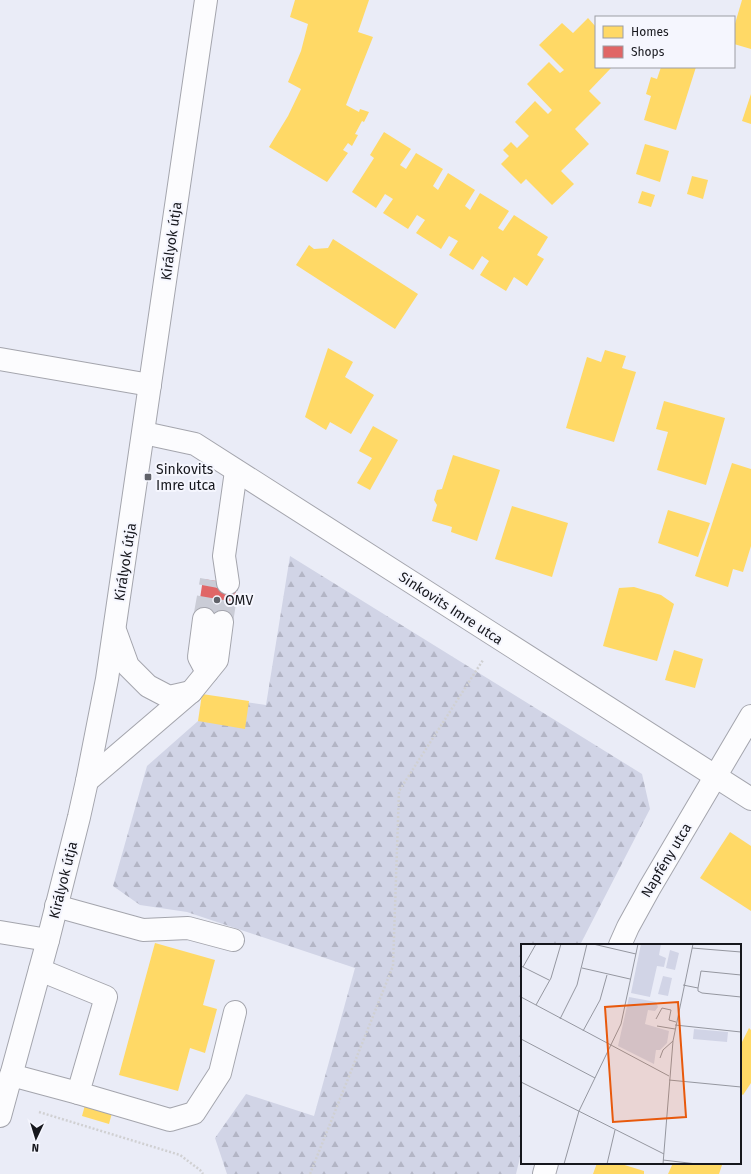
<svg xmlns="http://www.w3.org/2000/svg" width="751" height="1174" font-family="'Fira Sans',sans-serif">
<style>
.forest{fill:url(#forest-firs)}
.homes{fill:#ffd966}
.shops{fill:#e06666}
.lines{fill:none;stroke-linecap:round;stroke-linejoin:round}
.minor-tunnel{stroke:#caccd6;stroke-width:22;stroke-dasharray:22 11;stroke-linecap:butt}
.minor-casing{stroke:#a4a5ad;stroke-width:24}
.path{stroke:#d0d0d2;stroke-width:2.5;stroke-dasharray:2 2;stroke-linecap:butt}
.minor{stroke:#fcfcfe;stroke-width:22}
.poi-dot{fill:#606269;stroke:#f5f6fe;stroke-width:1.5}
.labels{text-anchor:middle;stroke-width:4;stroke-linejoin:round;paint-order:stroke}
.street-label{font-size:14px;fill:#16171d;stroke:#f5f6fe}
.poi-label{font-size:14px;fill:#16171d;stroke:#f5f6fe;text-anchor:start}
.inset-road{fill:none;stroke:#9597a0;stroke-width:1}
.view{fill:#e8590c;fill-opacity:0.15;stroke:#e8590c;stroke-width:2}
.inset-edge{fill:none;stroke:#16171d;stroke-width:2}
</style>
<defs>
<pattern id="forest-firs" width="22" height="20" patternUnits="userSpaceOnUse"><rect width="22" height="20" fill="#d1d4e6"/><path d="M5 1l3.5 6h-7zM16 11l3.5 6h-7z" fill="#b3b5c5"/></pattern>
</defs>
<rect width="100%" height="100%" fill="#eaecf7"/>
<!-- forest -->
<polygon class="forest" points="290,556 642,774 650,809 580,945 522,945 522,1149 516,1174 227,1174 215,1138 246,1094 314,1116 355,968 187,912 140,905 113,886 147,766 223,699 266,705"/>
<!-- homes -->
<g class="homes">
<polygon points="295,0 369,0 358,32 373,37 346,105 359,112 360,109 369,112 364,122 362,121 355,134 358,135 352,146 348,143 343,150 348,153 327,182 269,147 288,116 301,89 288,82 301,51 308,24 290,17"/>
<polygon points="742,0 751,0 751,49 734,44 734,27"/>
<polygon points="588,18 596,27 596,67 612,67 589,91 601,103 575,129 589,144 561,171 574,184 552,205 526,179 521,184 501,164 509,156 503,150 511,142 517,148 529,136 515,122 535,101 548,114 552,110 527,84 549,62 560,73 564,70 539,45 562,23 573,33"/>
<polygon points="661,67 696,67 676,130 644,120 651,96 646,94 651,77 657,79"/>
<polygon points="751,94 751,124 742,121"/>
<polygon points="384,132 411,149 400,165 406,169 416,153 443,169 433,186 438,190 448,173 475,190 465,206 470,210 480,193 509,211 498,228 503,231 514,215 548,237 537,255 544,259 527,286 514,277 506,291 480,275 489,261 482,256 473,270 449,255 458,241 449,236 441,249 416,233 425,220 417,215 408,229 383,213 393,199 385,194 376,208 352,192 374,158 370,155"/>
<polygon points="645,144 669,151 660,182 636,174"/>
<polygon points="692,176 708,180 703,199 687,194"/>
<polygon points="642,191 655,195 651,207 638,203"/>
<polygon points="333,239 418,294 395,329 296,265 309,245 314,249 328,248"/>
<polygon points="328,348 353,362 345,377 374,395 351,434 330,422 326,430 305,417"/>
<polygon points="605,350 626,356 622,368 636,372 614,442 566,428 587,357 601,362"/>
<polygon points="664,401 725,418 706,485 657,470 668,432 656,429"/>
<polygon points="373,426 398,440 370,490 357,483 372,458 359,451"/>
<polygon points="453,455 500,470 477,541 451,532 452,527 432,521 437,505 434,500 437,490 442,489"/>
<polygon points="732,463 751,469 751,546 743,572 733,569 728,587 695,576"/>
<polygon points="512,506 568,523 552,577 495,559"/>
<polygon points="668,510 710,523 698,557 658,543"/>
<polygon points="634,587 661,595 674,604 657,661 603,646 619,588"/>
<polygon points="674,650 703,659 695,688 665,680"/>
<polygon points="202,694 249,701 245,729 198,721"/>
<polygon points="730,832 751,846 751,911 700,878"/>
<polygon points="155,943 215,960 203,1005 217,1009 205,1053 190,1048 178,1091 119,1075"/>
<polygon points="749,1028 751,1030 751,1083 743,1095 740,1093 740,1041 742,1042"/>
<polygon points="85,1105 112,1113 109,1124 82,1116"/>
<polygon points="597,1163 618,1163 644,1171 644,1174 593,1174"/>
<polygon points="673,1163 718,1163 722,1165 719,1174 668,1174"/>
</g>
<!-- shops -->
<polygon class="shops" points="203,579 237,584 231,624 197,618"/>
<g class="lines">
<!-- minor-tunnel -->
<g class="minor-tunnel">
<polyline points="204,619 211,580"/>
<polyline points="222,622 228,583"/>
</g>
<defs>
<g id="minor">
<polyline points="0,359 150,385"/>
<polyline points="144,433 195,444 751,799"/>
<polyline points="228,583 224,556 236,471"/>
<polyline points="204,619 199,657 207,672"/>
<polyline points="116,633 128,666 148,686 169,697 191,692"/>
<polyline points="87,781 191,692 217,660 222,622"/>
<polyline points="56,906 143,930 188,928 233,940"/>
<polyline points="0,932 48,940"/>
<polyline points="620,945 628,927 649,889 751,716"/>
<polyline points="40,970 106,997 78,1093 170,1120 194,1113 220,1073 235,1012"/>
<polyline points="11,1075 78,1093"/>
<polyline points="0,1116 48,940 79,817 87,781 107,679 206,0"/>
<polyline points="544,1174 547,1163"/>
</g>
</defs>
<!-- minor casing -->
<use href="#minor" class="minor-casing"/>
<!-- path -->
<g class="path">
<polyline points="39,1112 180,1155 200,1170 203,1174"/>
<polyline points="310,1174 393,966 399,791 483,660"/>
</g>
<!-- minor -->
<use href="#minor" class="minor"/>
</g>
<!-- markers -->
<g class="poi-dot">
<rect x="144" y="473" width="8" height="8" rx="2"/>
<circle cx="217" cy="600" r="4"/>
</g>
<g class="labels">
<!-- street labels -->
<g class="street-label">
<text transform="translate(171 241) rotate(-82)" y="5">Királyok útja</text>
<text transform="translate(125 562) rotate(-81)" y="5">Királyok útja</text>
<text transform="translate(451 608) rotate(33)" y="5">Sinkovits Imre utca</text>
<text transform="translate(666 860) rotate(-59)" y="5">Napfény utca</text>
<text transform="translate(63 880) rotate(-76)" y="5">Királyok útja</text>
</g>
<!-- poi labels -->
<g class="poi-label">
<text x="156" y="474">Sinkovits<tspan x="156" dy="16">Imre utca</tspan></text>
<text x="225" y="605">OMV</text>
</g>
</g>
<!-- overview -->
<g transform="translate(521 944)">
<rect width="220" height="220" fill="#eaecf7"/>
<path d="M 149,6 L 158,9 L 154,26 L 145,24 ZM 142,32 L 151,34 L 147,52 L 137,50 ZM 173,85 L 207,88 L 206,98 L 172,95 Z" fill="#d1d4e6"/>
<path d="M 120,0 L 140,0 L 138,11 L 145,14 L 143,23 L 136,22 L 129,53 L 110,49 ZM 108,53 L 135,58 L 137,63 L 134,67 L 127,66 L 124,80 L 148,87 L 146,99 L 139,106 L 135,106 L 133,120 L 97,102 Z" fill="#d1d4e6"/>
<path class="inset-road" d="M 72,0 L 115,10M 171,4 L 220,8M 0,22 L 28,36M 2,23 L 15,0M 61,24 L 109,35M 162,41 L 177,44 L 180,27 L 220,31M 177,44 L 177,47 L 181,49 L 220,53M 0,53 L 148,132M 15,61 L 30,34 L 40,0M 39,75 L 56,41 L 66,0M 135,75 L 141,64 L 150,66 L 148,76 L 155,78M 154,81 L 220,88M 136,82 L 154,85M 62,87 L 79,56 L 86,31M 0,95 L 74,134M 139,114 L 142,106 L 152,97M 148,136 L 220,143M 0,138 L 143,210M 142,216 L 176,220M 43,220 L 58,167 L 100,80 L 117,0M 86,220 L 94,186M 142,220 L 152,97 L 172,0"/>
<path class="view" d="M 157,58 L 165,173 L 92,178 L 84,63 Z"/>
<rect width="220" height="220" class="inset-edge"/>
</g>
<!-- legend -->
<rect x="595" y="16" width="140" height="52" fill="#f5f6fe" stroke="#9c9da4"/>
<rect x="603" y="26" width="20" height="12" fill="#ffd966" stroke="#9c9da4"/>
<text x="631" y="36" font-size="12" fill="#16171d">Homes</text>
<rect x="603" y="46" width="20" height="12" fill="#e06666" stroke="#9c9da4"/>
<text x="631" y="56" font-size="12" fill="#16171d">Shops</text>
<!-- north arrow -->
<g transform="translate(36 1138) rotate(184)" stroke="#f5f6fe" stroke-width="3" paint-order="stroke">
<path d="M0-3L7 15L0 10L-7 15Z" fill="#16171d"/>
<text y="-6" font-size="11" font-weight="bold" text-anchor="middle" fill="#16171d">N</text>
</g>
</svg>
